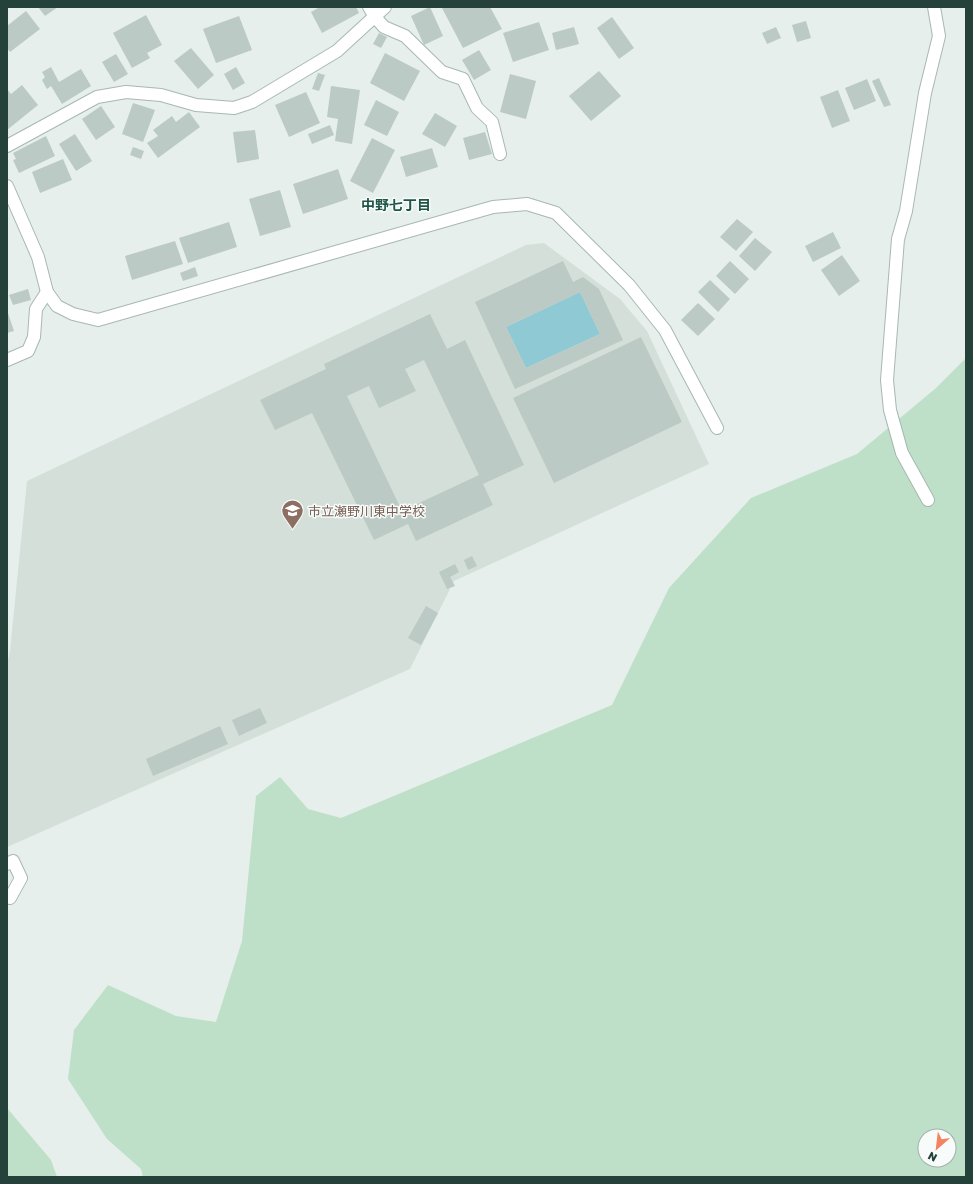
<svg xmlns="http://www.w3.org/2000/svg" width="973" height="1184" font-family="'Golos Text','Noto Sans JP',sans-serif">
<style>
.built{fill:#d4dfda}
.green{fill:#bfe0c8;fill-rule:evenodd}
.water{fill:#8ec9d4}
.building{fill:#bbcac4;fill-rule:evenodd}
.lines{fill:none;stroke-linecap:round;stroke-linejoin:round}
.minor-casing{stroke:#a8b8b2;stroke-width:14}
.minor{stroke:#fff;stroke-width:12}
.labels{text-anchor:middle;stroke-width:3;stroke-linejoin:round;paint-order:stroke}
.education-label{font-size:13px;fill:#785e54;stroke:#f7fbf9;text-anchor:start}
.neighbourhood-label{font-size:14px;font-weight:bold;fill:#1f5548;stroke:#f7fbf9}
</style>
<rect width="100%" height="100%" fill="#e6efeb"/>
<!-- built -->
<polygon class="built" points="544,243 620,299 647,331 709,464 454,581 410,669 7,847 7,665 10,651 27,481 526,245"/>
<!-- green -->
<g class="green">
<path d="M 966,358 L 966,1177 L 143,1177 L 141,1169 L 107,1139 L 68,1079 L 74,1030 L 108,985 L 176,1016 L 216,1022 L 242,941 L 256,796 L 280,777 L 308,809 L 341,818 L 612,705 L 669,588 L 751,498 L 857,454 L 936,388 ZM 925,1136 L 949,1136 L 949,1160 L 925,1160 Z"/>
<polygon points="7,1108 51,1160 57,1177 7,1177"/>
</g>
<!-- water -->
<polygon class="water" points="580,292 600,334 526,368 506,327"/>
<!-- building -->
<g class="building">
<polygon points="38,7 58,7 45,16"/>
<polygon points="320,7 356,7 359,13 322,33 311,12"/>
<polygon points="430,7 443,36 424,45 411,16"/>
<polygon points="444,7 490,7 502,29 463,48 442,8"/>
<polygon points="26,11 40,29 10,52 7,48 7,26"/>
<polygon points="146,15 162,45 147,53 150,58 132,68 113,33"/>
<polygon points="239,16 252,50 216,63 203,29"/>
<polygon points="612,17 634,48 619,59 597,28"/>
<polygon points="806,21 811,38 797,42 792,25"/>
<polygon points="539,22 549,50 513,62 503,33"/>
<polygon points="574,27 579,44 556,50 552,33"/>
<polygon points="776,27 781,38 767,44 762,33"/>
<polygon points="379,33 387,37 381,48 373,44"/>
<polygon points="191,48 214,75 198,89 174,61"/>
<polygon points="479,50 491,70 474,80 462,60"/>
<polygon points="385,53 420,71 404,101 370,83"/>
<polygon points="116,54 128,74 114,82 102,62"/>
<polygon points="51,67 59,82 81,69 91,86 62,104 51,86 47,89 42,80 45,77 42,72"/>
<polygon points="236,67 245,83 233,90 224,74"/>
<polygon points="599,71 621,96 591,121 569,96"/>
<polygon points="318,73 325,75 319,91 312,89"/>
<polygon points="510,74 536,81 526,119 500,112"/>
<polygon points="879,78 891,105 884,107 872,81"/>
<polygon points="867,79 876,101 854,110 845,88"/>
<polygon points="22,85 38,105 7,130 7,89 11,94"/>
<polygon points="331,86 360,90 352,144 335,141 338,119 327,117"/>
<polygon points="838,90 850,121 832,128 820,97"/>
<polygon points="306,92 320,123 289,137 275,105"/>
<polygon points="376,100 399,112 387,136 364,125"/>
<polygon points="133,103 155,110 143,142 122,134"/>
<polygon points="101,106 115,127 96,140 82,119"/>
<polygon points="189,112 200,127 158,158 147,143 158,136 153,130 172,116 176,122"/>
<polygon points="435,113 457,126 445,147 422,134"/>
<polygon points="330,125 334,135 312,144 308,134"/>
<polygon points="255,130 259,159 237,163 233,132"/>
<polygon points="485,132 492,154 469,160 463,138"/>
<polygon points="75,134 92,161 76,171 59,144"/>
<polygon points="46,136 55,156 19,173 13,160 16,159 13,153"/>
<polygon points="372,138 395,150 373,193 350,181"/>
<polygon points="133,147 144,151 141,159 130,155"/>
<polygon points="432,148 438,167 406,177 400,157"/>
<polygon points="63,159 72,180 40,193 32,172"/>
<polygon points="338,169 348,199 303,214 293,184"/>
<polygon points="280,190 291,227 260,236 249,199"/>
<polygon points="737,219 753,232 736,251 720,237"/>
<polygon points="229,222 237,247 188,263 179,238"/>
<polygon points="833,232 841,248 813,262 805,246"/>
<polygon points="755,238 772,252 755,271 739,256"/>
<polygon points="175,241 183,264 132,280 125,256"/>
<polygon points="842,255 860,281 839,296 821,270"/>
<path d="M 563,261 L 573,282 L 583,277 L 599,289 L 623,340 L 515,389 L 475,302 ZM 580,292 L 600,334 L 526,368 L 506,327 Z"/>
<polygon points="730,261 749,279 735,294 716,276"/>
<polygon points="195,267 198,276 183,281 180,273"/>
<polygon points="710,280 730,299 718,312 698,292"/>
<polygon points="28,289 31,300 13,305 9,295"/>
<polygon points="698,303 715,319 698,336 681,320"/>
<polygon points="7,310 14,331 7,333"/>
<path d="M 430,314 L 447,349 L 465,340 L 524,465 L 483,484 L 493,505 L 416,541 L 408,524 L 374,540 L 312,413 L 275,430 L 260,400 L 326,369 L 324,364 ZM 424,360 L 479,475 L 402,511 L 347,396 L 369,386 L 379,408 L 416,391 L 405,369 Z"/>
<polygon points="641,337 682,422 554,483 513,398"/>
<polygon points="472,556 477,566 468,570 464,560"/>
<polygon points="455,564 459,572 450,577 455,586 447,589 439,572"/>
<polygon points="426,606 438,613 421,645 408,638"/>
<polygon points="260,708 267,723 239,736 232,720"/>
<polygon points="220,726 228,744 153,776 146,759"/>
</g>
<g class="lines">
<defs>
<g id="minor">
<polyline points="369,7 375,17 384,27 405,36 442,72 463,79 477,108 492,122 500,154"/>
<polyline points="7,146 97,97 126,92 161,95 196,105 234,108 252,102 337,51 385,7"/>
<polyline points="7,186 38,257 47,292 57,306 73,314 98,320 493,207 527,204 556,213 629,285 665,330 717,428"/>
<polyline points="7,360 28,351 34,337 36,309 47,292"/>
<polyline points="928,500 902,453 890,410 887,380 898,239 906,211 925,93 939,36 934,7"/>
<polyline points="7,864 13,861 21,878 10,898"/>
</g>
</defs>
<!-- minor casing -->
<use href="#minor" class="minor-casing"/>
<!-- minor -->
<use href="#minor" class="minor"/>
</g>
<!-- icons -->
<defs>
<symbol id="school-pin" viewBox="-11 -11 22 30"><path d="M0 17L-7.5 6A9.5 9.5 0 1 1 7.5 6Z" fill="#8d6e63" stroke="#f7fbf9"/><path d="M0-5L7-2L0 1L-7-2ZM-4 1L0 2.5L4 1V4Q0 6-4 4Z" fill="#fff"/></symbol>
</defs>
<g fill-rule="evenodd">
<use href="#school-pin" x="280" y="498" width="25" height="34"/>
</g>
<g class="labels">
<!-- education labels -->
<g class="education-label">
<text x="308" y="516">市立瀬野川東中学校</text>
</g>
<!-- neighbourhood labels -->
<g class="neighbourhood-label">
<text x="396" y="210">中野七丁目</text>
</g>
</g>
<!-- border -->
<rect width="973" height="1184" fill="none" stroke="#24423a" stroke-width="16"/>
<!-- north arrow -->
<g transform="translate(937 1148) rotate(208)"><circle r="19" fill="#f7fbf9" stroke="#a3b1ad"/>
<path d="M0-3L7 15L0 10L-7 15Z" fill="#f4845f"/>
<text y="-6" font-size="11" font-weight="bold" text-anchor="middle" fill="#24423a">N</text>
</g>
</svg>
